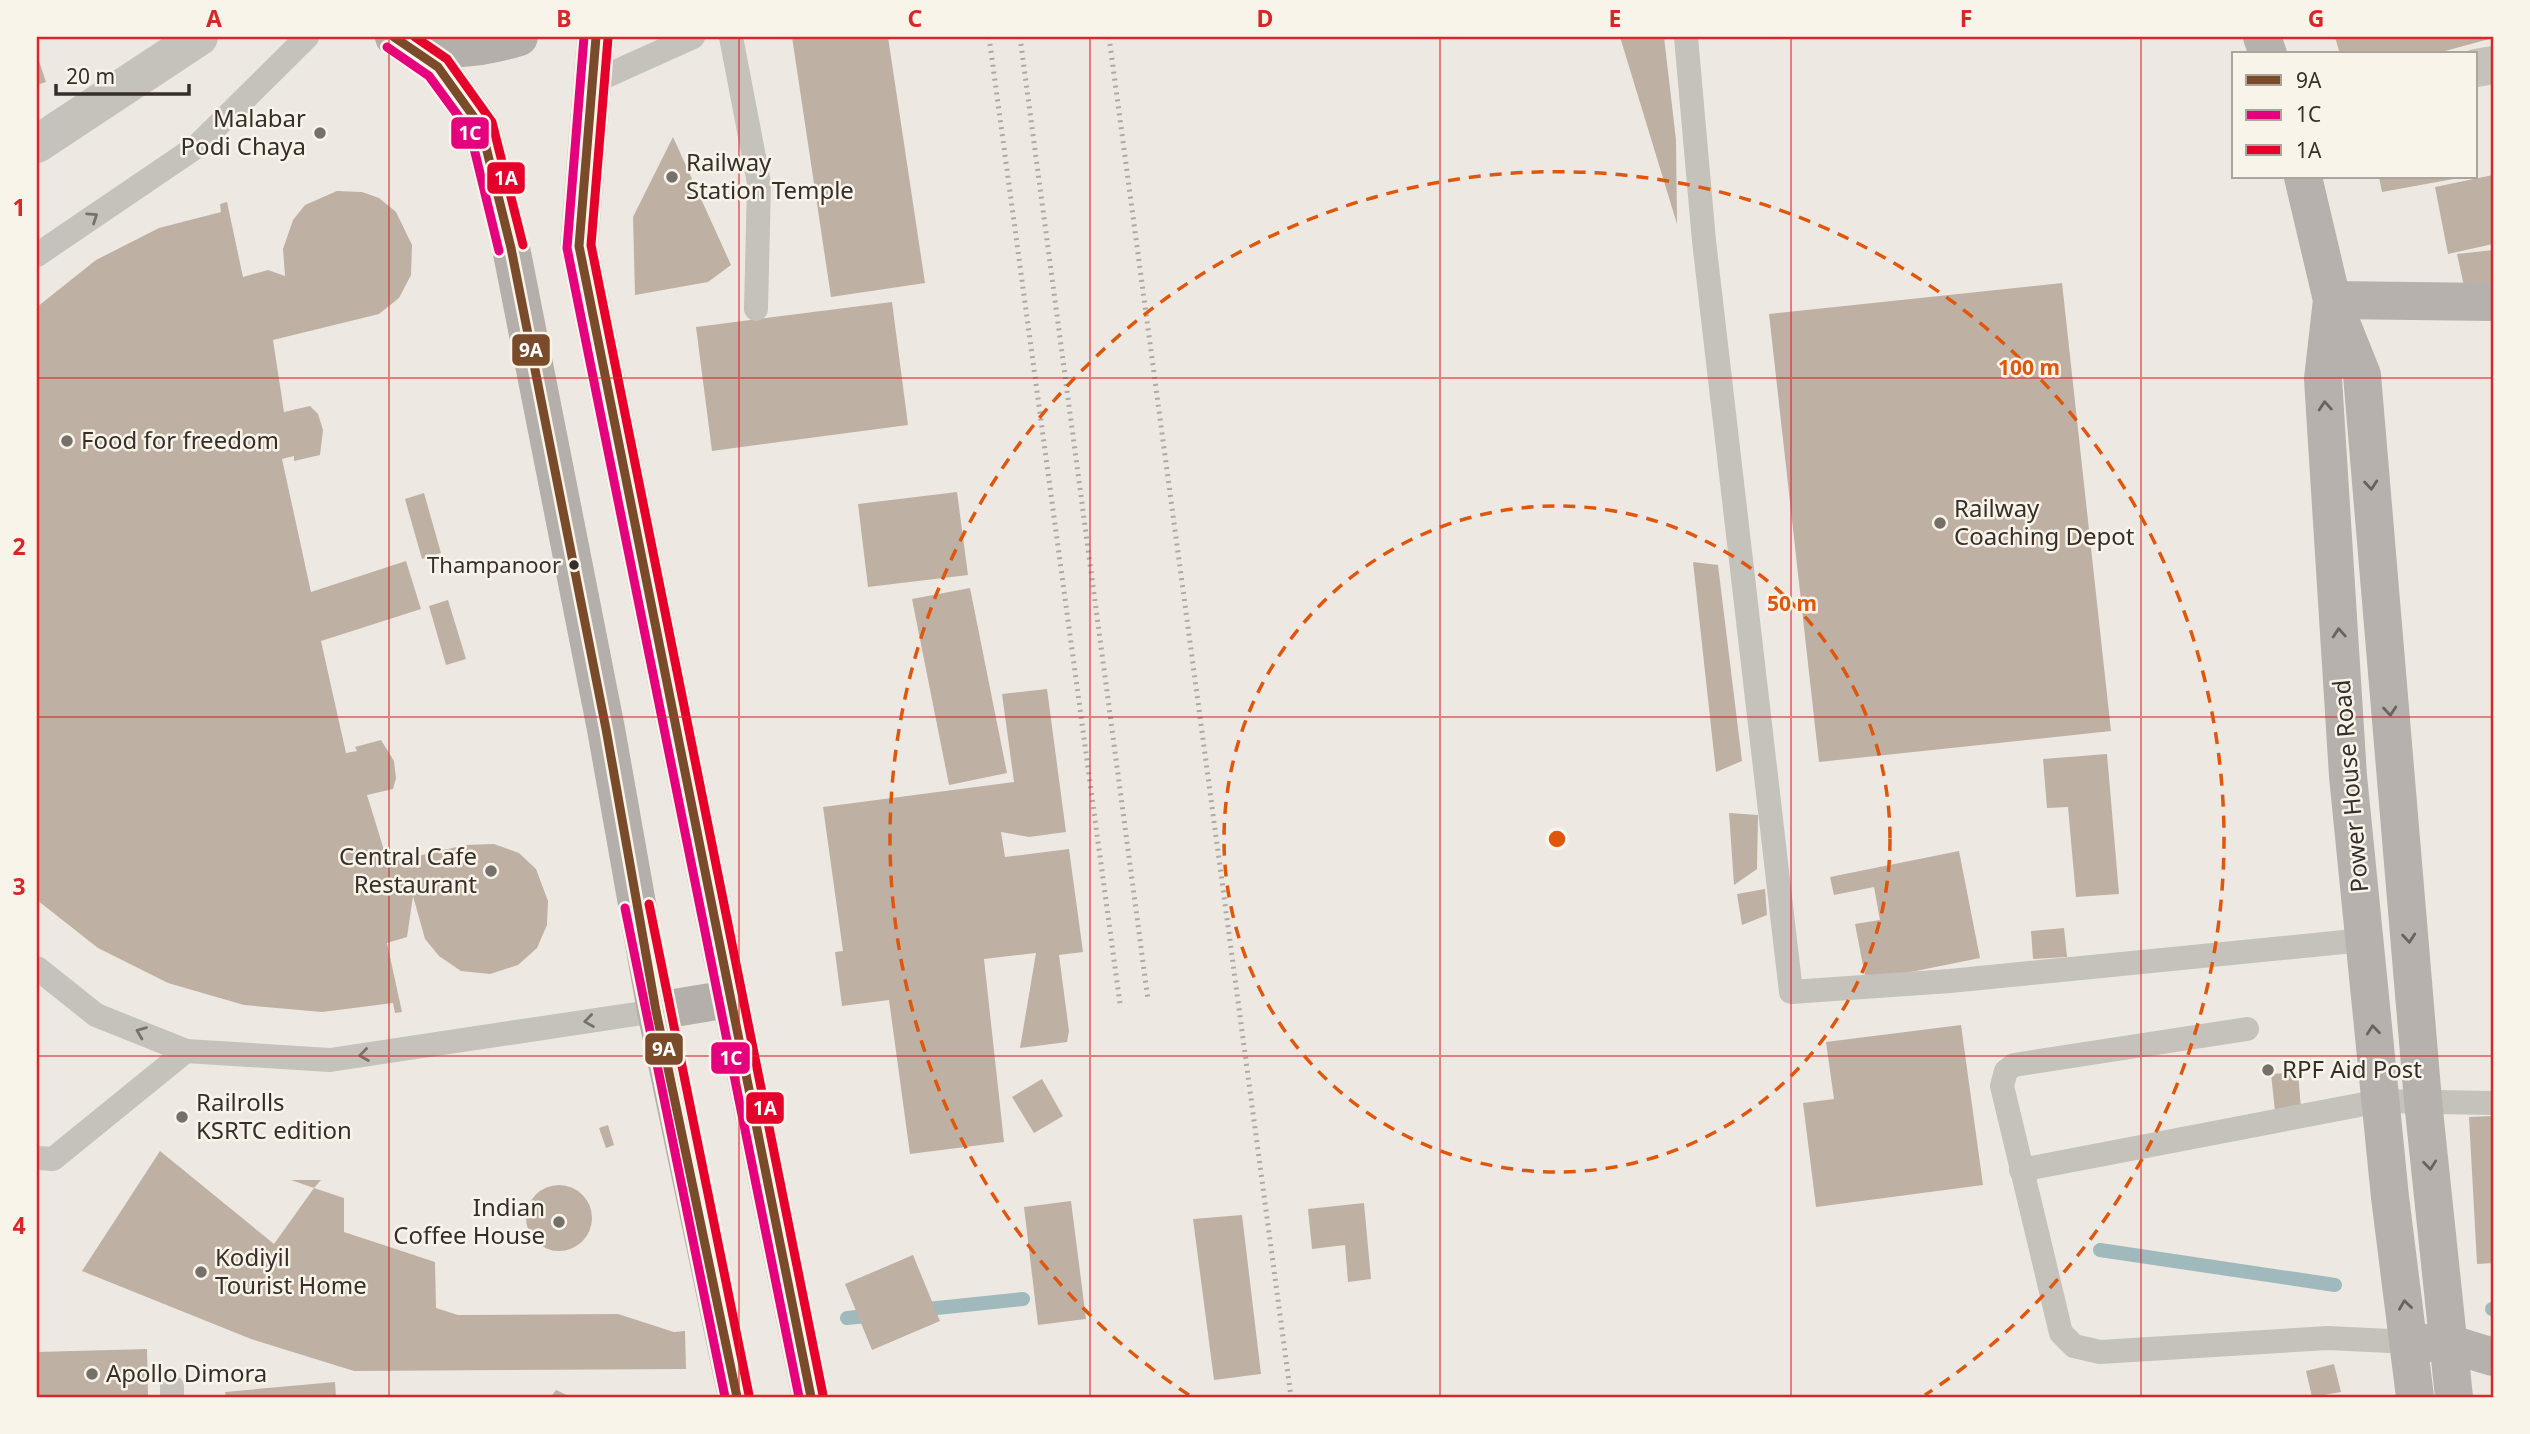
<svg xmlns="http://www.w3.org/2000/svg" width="2530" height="1434" font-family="'Noto Sans',sans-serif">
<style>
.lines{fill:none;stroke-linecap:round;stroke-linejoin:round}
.stream{stroke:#9fb9bc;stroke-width:14}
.building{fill:#bfb0a4}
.lane{stroke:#c5c1bb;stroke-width:24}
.street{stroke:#c5c1bb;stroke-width:38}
.secondary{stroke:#b6b1ac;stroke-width:38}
.primary{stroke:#b4afaa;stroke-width:38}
.rail{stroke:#adaaa5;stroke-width:5;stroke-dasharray:2 5;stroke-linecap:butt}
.bus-1-casing{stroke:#f9f4ea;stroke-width:14}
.bus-2-casing{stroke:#f9f4ea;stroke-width:14}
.bus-3-casing{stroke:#f9f4ea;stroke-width:14}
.bus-1{stroke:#7a4b2a;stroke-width:9}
.bus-2{stroke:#e5007d;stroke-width:9}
.bus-3{stroke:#e4002b;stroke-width:9}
.oneway{stroke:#76716b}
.oneway2{stroke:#69635d}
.grid{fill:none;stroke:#d62828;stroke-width:2;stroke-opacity:0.55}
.ring{fill:none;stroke:#df570d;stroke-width:3.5;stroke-dasharray:12 9}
.poi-dot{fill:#76706a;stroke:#f9f4ea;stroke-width:2.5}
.bus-dot{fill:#362f29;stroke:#f9f4ea;stroke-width:2.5}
.labels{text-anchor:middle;stroke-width:5;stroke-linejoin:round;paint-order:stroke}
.bus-label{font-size:22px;fill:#362f29;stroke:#f9f4ea;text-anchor:end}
.poi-label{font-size:24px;fill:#362f29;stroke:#f9f4ea;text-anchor:start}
.street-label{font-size:24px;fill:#362f29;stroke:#f9f4ea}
.centre{fill:#df570d;stroke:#f9f4ea;stroke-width:3.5}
.ring-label{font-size:21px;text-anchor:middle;font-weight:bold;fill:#df570d;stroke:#f9f4ea;stroke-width:5;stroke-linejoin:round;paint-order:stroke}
.line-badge{stroke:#f9f4ea;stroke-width:2.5}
.badge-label{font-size:19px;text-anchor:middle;font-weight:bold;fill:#fff}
.neatline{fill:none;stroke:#d62828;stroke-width:2.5}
.grid-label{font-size:23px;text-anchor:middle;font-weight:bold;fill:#d62828}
</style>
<rect width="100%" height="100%" fill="#ede9e2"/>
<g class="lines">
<!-- stream -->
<g class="stream">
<polyline points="2100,1250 2335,1285"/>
<polyline points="2492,1309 2493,1309"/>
<polyline points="918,1310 1023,1299"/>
<polyline points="847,1318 877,1315"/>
</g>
</g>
<!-- building -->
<g class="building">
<polygon points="792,37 888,37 925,283 831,297"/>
<polygon points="1620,37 1664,37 1676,140 1677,224"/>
<polygon points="2335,37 2493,37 2493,38 2434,54 2340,54"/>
<polygon points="37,55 46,82 37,85"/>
<polygon points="673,137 731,265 708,282 635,295 633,217"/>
<polygon points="2493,175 2493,244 2448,254 2435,187"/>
<polygon points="2379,177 2459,177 2459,178 2382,192"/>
<polygon points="337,191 362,192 379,198 396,212 412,245 411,275 399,298 379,314 273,340 284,412 310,406 318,414 323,430 320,455 294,461 294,456 282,459 311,592 406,561 421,609 321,641 346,753 357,751 355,747 381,740 394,761 396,778 393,789 367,795 388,863 465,845 494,844 519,853 536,869 548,901 547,925 537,948 518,965 490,974 461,971 439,956 425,939 413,896 407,937 387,943 402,1012 395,1013 393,1003 322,1012 244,1005 168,983 98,948 37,900 37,307 96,260 159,228 221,212 220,204 227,202 243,277 268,270 285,276 283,249 293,220 305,205"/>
<polygon points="2493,250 2493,289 2465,291 2457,254"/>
<polygon points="2062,283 2111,731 1819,762 1769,314"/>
<polygon points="892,302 908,425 712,451 696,327"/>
<polygon points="957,492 968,575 868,587 858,504"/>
<polygon points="424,493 441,553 422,559 405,499"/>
<polygon points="1693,562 1718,565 1742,761 1716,772"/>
<polygon points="970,588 1007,773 949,785 912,599"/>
<polygon points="448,600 466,659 446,665 429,606"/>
<polygon points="1047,689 1066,832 1029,837 1001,832 1005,857 1069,849 1083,952 1059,955 1069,1031 1067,1042 1020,1048 1036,953 984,959 1004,1142 910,1154 889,1000 842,1006 835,952 843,951 823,807 1014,782 1002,694"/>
<polygon points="2107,754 2119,894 2076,897 2068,807 2047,808 2043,759"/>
<polygon points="1729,813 1758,815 1757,869 1734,885"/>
<polygon points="1959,851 1980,958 1866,981 1855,924 1880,920 1874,887 1834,895 1830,877"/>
<polygon points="1765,889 1767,915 1742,925 1737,894"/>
<polygon points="2064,928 2067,957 2033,959 2031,931"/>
<polygon points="1961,1025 1983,1185 1816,1207 1803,1103 1834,1099 1826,1042"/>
<polygon points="2298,1072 2301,1109 2275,1111 2271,1074"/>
<polygon points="1042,1079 1063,1116 1034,1133 1012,1097"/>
<polygon points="2493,1116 2493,1263 2477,1264 2469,1117"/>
<polygon points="608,1125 614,1145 606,1148 599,1128"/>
<polygon points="160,1151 274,1244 314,1188 291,1180 321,1180 314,1188 344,1198 344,1232 435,1262 436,1308 458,1315 618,1314 674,1332 685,1331 686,1369 354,1371 251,1339 82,1271"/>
<circle cx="559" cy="1218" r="33"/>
<polygon points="1071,1201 1086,1319 1038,1325 1024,1207"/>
<polygon points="1364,1203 1371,1279 1348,1282 1345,1245 1312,1249 1308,1209"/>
<polygon points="1242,1215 1261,1374 1214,1380 1193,1219"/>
<polygon points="913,1255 940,1321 872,1350 845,1284"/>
<polygon points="147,1349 148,1397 37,1397 37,1352"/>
<polygon points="2334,1364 2341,1392 2312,1397 2306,1371"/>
<polygon points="335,1382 336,1397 226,1397 225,1392"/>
<polygon points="556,1390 571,1397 551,1397"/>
</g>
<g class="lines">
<!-- lane -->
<g class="lane">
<polyline points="731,37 759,183 756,309"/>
<polyline points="1686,37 1704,241 1791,992 1950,981 2364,940"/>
<polyline points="593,82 693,37"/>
<polyline points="37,255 196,147 307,37"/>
<polyline points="37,968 96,1015 186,1051 330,1060 656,1011"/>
<polyline points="2247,1029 2014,1065 2006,1071 2002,1086 2061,1333 2074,1346 2100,1352 2328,1338 2410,1342"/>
<polyline points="37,1158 53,1159 186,1051"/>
<polyline points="2021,1170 2380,1101 2493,1103"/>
<polyline points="172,1397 172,1387"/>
</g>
<!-- street -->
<g class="street">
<polyline points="2476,68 2493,65"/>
<polyline points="37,144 199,37"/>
</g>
<!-- secondary -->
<g class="secondary">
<polyline points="2262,37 2268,54"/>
<polyline points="2303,177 2332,300 2323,379 2348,776 2390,1197 2415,1397"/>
<polyline points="2332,300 2493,302"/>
<polyline points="2334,305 2362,375 2423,1101 2454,1397"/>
<polyline points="2424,1343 2447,1343 2493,1357"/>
</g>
<!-- primary -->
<g class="primary">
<polyline points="394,37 438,67 481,127 511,248 606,729 656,1011 737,1397"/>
<polyline points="596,37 579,246 811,1397"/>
<path d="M 405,38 C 443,54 480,49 519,37"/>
<polyline points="656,1011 729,999"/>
</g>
<!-- rail -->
<g class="rail">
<polyline points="989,37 1120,1004"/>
<polyline points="1020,37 1148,1000"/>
<polyline points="1109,37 1291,1397"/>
</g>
<defs>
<g id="bus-1">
<polyline points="394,37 438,67 481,127 511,248 606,729 656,1011 737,1397"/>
<polyline points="596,37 579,246 811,1397"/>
</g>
<g id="bus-2">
<polyline points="584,37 567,248 799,1397"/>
<polyline points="387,47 429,76 470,132 499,251"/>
<polyline points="625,908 725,1397"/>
</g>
<g id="bus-3">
<polyline points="415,37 447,59 492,122 523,245"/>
<polyline points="608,38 591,245 823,1395"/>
<polyline points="649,904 749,1395"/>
</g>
</defs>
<!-- bus-1 casing -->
<use href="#bus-1" class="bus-1-casing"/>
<!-- bus-2 casing -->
<use href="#bus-2" class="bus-2-casing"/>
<!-- bus-3 casing -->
<use href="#bus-3" class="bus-3-casing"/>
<!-- bus-1 -->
<use href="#bus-1" class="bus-1"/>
<!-- bus-2 -->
<use href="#bus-2" class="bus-2"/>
<!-- bus-3 -->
<use href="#bus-3" class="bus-3"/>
</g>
<!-- one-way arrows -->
<defs><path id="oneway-chevron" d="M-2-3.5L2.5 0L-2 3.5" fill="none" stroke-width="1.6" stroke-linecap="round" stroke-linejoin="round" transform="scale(1.75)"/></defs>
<g class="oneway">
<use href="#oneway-chevron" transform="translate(93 217) rotate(-34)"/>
<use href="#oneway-chevron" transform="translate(589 1021) rotate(172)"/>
<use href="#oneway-chevron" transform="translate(141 1032) rotate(-158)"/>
<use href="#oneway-chevron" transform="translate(364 1055) rotate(172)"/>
</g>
<g class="oneway2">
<use href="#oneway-chevron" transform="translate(2325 406) rotate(-94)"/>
<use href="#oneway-chevron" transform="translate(2371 485) rotate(85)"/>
<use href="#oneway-chevron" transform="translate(2339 633) rotate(-94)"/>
<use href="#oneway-chevron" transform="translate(2390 711) rotate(85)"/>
<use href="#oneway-chevron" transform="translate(2409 938) rotate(85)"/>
<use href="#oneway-chevron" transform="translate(2373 1030) rotate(-96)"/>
<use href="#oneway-chevron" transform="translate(2430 1165) rotate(84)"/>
<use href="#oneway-chevron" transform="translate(2405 1305) rotate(-98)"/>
</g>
<!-- grid -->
<path class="grid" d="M 389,37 L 389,1397M 739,37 L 739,1397M 1090,37 L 1090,1397M 1440,37 L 1440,1397M 1791,37 L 1791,1397M 2141,37 L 2141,1397M 37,378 L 2493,378M 37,717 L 2493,717M 37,1056 L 2493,1056"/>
<!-- distance rings -->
<g class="ring">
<circle cx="1557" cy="839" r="333"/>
<path d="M1189 1395A667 667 0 1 1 1925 1395"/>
</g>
<!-- markers -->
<g class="poi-dot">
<circle cx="320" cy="133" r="7"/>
<circle cx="672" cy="177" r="7"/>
<circle cx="67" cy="441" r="7"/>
<circle cx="1940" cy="523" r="7"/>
<circle cx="491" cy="871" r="7"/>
<circle cx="2268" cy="1070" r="7"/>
<circle cx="182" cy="1117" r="7"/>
<circle cx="559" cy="1222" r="7"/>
<circle cx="201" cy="1272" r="7"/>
<circle cx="92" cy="1374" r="7"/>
</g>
<circle class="bus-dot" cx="574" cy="565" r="6"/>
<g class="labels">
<!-- bus labels -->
<g class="bus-label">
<text x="561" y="573">Thampanoor</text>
</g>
<!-- poi labels -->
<g class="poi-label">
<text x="306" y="127" text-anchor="end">Malabar<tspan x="306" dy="28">Podi Chaya</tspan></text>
<text x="686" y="171">Railway<tspan x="686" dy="28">Station Temple</tspan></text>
<text x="81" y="449">Food for freedom</text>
<text x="1954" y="517">Railway<tspan x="1954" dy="28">Coaching Depot</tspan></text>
<text x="477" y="865" text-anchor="end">Central Cafe<tspan x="477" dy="28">Restaurant</tspan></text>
<text x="2282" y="1078">RPF Aid Post</text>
<text x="196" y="1111">Railrolls<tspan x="196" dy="28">KSRTC edition</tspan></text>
<text x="545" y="1216" text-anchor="end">Indian<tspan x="545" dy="28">Coffee House</tspan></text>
<text x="215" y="1266">Kodiyil<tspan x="215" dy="28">Tourist Home</tspan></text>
<text x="106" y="1382">Apollo Dimora</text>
</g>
<!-- street labels -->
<g class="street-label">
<text transform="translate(2351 786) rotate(-95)" y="8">Power House Road</text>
</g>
</g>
<circle cx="1557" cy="839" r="10" class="centre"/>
<g class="ring-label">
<text x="2029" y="375">100 m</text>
<text x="1792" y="611">50 m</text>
</g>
<g class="line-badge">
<rect x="450" y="116" width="40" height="34" rx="7" fill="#e5007d"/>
<rect x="486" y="161" width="40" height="34" rx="7" fill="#e4002b"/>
<rect x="511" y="333" width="40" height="34" rx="7" fill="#7a4b2a"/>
<rect x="644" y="1032" width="40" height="34" rx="7" fill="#7a4b2a"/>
<rect x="710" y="1041" width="41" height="34" rx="7" fill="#e5007d"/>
<rect x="745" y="1091" width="40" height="34" rx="7" fill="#e4002b"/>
</g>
<g class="badge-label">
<text x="470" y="140">1C</text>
<text x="506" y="185">1A</text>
<text x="531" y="357">9A</text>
<text x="664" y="1056">9A</text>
<text x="731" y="1065">1C</text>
<text x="765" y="1115">1A</text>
</g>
<!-- border -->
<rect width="2530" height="1434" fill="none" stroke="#f9f4ea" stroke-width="77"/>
<!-- legend -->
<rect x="2232" y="52" width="245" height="126" fill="#f9f4ea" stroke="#aba59d" stroke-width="2"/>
<rect x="2246" y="75" width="35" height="10" fill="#7a4b2a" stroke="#aba59d" stroke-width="2"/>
<text x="2296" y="88" font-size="21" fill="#362f29">9A</text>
<rect x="2246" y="110" width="35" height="10" fill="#e5007d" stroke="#aba59d" stroke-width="2"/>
<text x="2296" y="122" font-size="21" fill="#362f29">1C</text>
<rect x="2246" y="145" width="35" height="10" fill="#e4002b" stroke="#aba59d" stroke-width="2"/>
<text x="2296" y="158" font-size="21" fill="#362f29">1A</text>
<!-- scale -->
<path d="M56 84v10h133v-10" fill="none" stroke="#362f29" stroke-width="3.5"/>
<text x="66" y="84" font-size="21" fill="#362f29" stroke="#f9f4ea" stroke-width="5" paint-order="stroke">20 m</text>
<rect x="38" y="38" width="2454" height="1358" class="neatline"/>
<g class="grid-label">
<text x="214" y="27">A</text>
<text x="564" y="27">B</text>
<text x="915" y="27">C</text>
<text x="1265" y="27">D</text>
<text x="1615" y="27">E</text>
<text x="1966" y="27">F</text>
<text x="2316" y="27">G</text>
<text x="19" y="216">1</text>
<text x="19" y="555">2</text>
<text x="19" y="895">3</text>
<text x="19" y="1234">4</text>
</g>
</svg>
